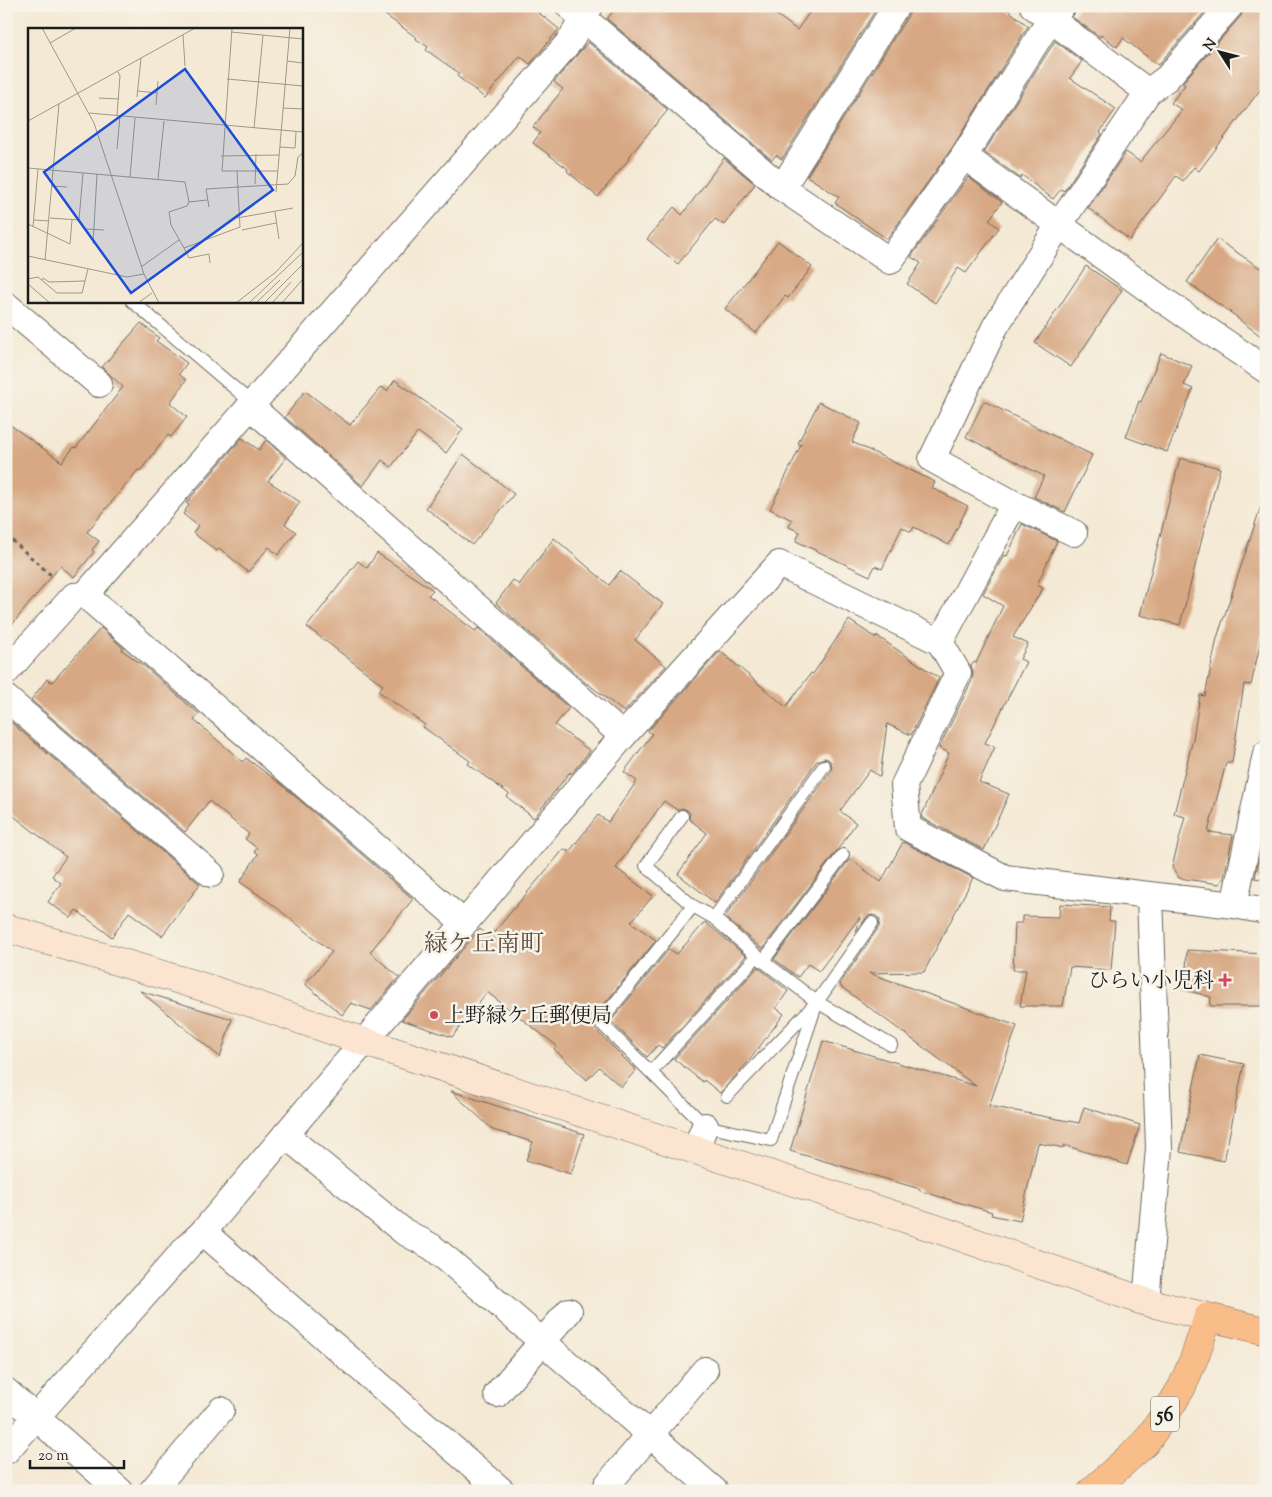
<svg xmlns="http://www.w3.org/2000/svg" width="1272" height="1497" font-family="'Sorts Mill Goudy','Noto Serif JP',serif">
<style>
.building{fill:#d7a883}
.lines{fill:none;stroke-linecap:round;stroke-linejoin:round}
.lane-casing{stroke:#68645c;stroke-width:14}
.street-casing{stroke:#68645c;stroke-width:28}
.secondary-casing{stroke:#68645c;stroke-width:29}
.primary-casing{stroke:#68645c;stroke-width:29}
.path{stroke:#68645c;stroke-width:3;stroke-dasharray:4 4;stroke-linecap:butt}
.lane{stroke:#fff;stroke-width:12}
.street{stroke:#fff;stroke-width:26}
.secondary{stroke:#fce5d0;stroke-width:28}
.primary{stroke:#f8bd89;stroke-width:28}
.poi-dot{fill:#d1495b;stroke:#f7f3e8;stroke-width:2}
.labels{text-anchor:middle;stroke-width:5;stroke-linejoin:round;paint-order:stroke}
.shield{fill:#f7f3e8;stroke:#5e5c59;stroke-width:1}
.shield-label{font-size:20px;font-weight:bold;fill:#1c1c1c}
.poi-label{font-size:21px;fill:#1c1c1c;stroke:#f7f3e8;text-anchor:end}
.quarter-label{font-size:24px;fill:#5d4d40;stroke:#f7f3e8}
.inset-road{fill:none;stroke:#9e978a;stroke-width:1}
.view{fill:#1d4ed8;fill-opacity:0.15;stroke:#1d4ed8;stroke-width:2.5}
.inset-edge{fill:none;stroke:#1c1c1c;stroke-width:2.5}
</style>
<rect width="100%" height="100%" fill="#f7f3e8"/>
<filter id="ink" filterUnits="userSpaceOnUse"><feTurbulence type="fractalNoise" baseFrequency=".02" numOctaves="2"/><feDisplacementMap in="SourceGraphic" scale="10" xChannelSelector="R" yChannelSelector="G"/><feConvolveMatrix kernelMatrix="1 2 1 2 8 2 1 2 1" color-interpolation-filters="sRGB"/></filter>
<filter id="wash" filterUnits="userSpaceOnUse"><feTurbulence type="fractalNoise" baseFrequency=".0096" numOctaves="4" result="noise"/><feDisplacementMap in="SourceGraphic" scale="20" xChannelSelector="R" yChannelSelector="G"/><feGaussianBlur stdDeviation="1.12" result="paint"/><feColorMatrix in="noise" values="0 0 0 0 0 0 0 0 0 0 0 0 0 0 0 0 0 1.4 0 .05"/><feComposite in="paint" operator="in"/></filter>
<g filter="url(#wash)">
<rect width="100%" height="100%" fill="#f4e9d4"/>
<g id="blocks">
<!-- building -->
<g class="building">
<polygon points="373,6 530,6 559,29 530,64 520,56 485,98 457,76 459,73 426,50 428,47 416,39 417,38"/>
<polygon points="617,6 765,6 797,30 814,6 878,6 782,159 776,155 772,160 607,19"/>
<polygon points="911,6 1003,6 1028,26 952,148 887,239 835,203 839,197 807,176 909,14"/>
<polygon points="1077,6 1210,6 1158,65 1123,38 1117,47 1101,35 1100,37 1072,17 1077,9"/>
<polygon points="1245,6 1266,6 1266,82 1199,171 1194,167 1183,181 1176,176 1130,240 1088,208 1126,152 1140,162 1182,110 1171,103 1185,85 1182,83 1241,16"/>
<polygon points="1055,41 1082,61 1070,78 1116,109 1100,132 1102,134 1064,191 1061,189 1053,199 1022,175 1020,178 984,152"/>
<polygon points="588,42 668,110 628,158 629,159 598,197 567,171 568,169 533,143 540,133 533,127 563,89 554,82"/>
<polygon points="724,158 755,184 724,225 715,219 678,264 647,239 674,207 682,215"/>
<polygon points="968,177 1002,202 989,220 999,228 966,273 958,268 935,303 907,284 921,263 911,257"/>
<polygon points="1217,239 1266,272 1266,340 1237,318 1237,317 1187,282"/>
<polygon points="778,241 812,267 788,298 785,296 756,333 725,309"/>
<polygon points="1086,266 1122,290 1071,367 1035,343"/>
<polygon points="141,323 159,338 156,341 187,363 179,374 186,380 170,403 187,417 171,437 168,435 140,471 138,470 87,532 99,541 92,550 94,552 74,577 60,566 6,632 6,422 62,462 74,447 76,448 123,387 102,367"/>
<polygon points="1161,353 1192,366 1184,385 1193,389 1167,452 1126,437 1139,401 1141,402"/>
<polygon points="395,380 463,429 446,453 418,432 391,467 382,460 363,486 285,417 305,391 350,425 381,387 387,391"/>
<polygon points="984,401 1092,455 1065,512 1034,497 1044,476 966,437"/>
<polygon points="819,402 861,423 852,442 935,482 932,488 968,506 949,545 914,527 911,532 902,527 882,569 875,566 870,576 796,541 800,532 789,527 792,520 770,509 801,445 798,443"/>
<polygon points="242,438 259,450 266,440 286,458 268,481 300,502 285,524 296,532 278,555 269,547 248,572 219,548 217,551 193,533 198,526 183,514 189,505 186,503"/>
<polygon points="463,454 514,494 472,545 426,508"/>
<polygon points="1180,458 1220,468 1180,625 1140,615"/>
<polygon points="1261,506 1266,506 1266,617 1251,685 1244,684 1232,763 1226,763 1208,832 1233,835 1224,878 1219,884 1179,878 1172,867 1185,817 1174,814 1193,739 1200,695 1205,696 1217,638"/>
<polygon points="1022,524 1057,541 1037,585 1043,588 1013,637 1028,644 1020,659 1026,662 985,743 995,747 979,782 1009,794 984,850 922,818 922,815 949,753 939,748 972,680 973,673 971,666 974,662 976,663 1003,606 983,594 1004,555 1007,556"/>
<polygon points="554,538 609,585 620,571 663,604 635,640 666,666 624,712 588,684 587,684 496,603 513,580 519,585"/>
<polygon points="377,553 433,590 428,595 475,631 478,628 569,708 555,725 590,751 571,774 570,772 534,818 507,797 509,794 468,764 470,761 423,727 425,725 378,691 383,685 307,627 358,561 367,568"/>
<polygon points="849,620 876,638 877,636 939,678 911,735 887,724 880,777 870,770 840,811 856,823 838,849 762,949 725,917 831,771 832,766 831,762 828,759 824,758 817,761 715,903 678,874 707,833 689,819 690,813 687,810 682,808 677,810 664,801 616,868 653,896 631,922 656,940 594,1017 592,1021 594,1028 636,1070 621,1087 599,1067 587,1080 554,1049 557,1046 487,992 452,1037 402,1020 480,929 490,937 564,849 569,852 598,815 608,822 637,781 624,772 652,734 648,731 720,651 786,707 811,673 813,674"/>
<polygon points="101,628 123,648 122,650 144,666 199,714 194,720 243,762 246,758 281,784 413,899 370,952 399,977 371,1010 351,1003 342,1015 305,984 332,952 272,904 240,882 258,854 254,852 257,848 245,839 249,834 209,801 185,832 31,700 47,679 52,682"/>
<polygon points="6,718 200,884 162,936 129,912 112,937 76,910 71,918 48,902 61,883 52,876 66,857 6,810"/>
<polygon points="1263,840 1266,840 1266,880 1255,878"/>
<polygon points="903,842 973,878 924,972 869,973 1017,1026 989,1106 1079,1123 1084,1107 1140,1125 1127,1165 1064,1145 1064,1148 1038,1143 1020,1221 991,1215 992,1212 920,1191 920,1189 790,1151 823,1041 976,1086 840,986 841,982 879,927 880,920 876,916 872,915 868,916 856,932 860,917 819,971 808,964 798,977 774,959 850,859 881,882"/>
<polygon points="1060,904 1110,907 1109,921 1115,921 1111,970 1070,967 1063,1006 1020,1006 1026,970 1013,970 1015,923 1022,923 1022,916 1059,917"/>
<polygon points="705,922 746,956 662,1048 658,1045 647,1057 611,1021 669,949 677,954"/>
<polygon points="1187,950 1266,954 1266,1006 1210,1006 1211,997 1185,990"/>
<polygon points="758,967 788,991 776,1008 784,1014 748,1062 720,1093 704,1080 703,1082 674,1059"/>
<polygon points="140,991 232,1019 220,1057"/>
<polygon points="1200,1055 1244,1064 1224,1161 1180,1152"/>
<polygon points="451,1091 584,1134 571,1174 526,1160 533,1142 493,1130"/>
</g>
</g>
</g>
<g filter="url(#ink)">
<use href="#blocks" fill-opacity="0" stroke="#68645c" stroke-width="1"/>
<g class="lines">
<defs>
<g id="lane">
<polyline points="132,301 252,403"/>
<polyline points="682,816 646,866 693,906 600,1022 705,1126 771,1140 817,1002"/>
<polyline points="693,906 714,918 763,961 817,1002 891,1045"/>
<polyline points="714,918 824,766"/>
<polyline points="763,961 843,855"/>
<polyline points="651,1072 757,956"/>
<polyline points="727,1096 817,1002 872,923"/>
</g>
<g id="street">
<polyline points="569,6 782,188 890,261 964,156 1163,300 1266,370"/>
<polyline points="1033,6 1148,92"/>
<polyline points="964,156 1050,20 1062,6"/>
<polyline points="782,188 896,6"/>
<polyline points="6,305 99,384"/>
<polyline points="250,406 623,736"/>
<polyline points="1074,533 1014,504 932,459 995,327 1059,225 1148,92 1167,78 1230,6"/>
<polyline points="85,595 464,923"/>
<polyline points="940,642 958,673 904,785 908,828 1005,878 1234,905 1266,754"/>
<polyline points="6,672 74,596 85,595 570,41 590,6"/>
<polyline points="6,698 211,874"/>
<polyline points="1234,905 1266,911"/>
<polyline points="285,1135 403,1231 432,1247 448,1260 715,1491"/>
<polyline points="695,1150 705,1126"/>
<polyline points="203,1232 502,1491"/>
<polyline points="1146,1302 1159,1148 1150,896"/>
<polyline points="6,1391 120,1491"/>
<polyline points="497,1394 569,1311"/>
<polyline points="6,1451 189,1245 203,1232 623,736 779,564 940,642 1014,504"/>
<polyline points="607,1485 705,1370"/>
<polyline points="152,1491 221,1410"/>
</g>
<polyline id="secondary" points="6,928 213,990 365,1042 943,1231 1146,1302 1208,1317"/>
<polyline id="primary" points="1092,1491 1145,1443 1165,1415 1182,1387 1195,1356 1208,1317 1266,1331"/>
</defs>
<!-- lane casing -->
<use href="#lane" class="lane-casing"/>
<!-- street casing -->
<use href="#street" class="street-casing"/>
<!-- secondary casing -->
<use href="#secondary" class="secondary-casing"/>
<!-- primary casing -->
<use href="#primary" class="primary-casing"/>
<!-- path -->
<polyline class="path" points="6,535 53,577"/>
<!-- lane -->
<use href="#lane" class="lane"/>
<!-- street -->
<use href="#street" class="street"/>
<!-- secondary -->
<use href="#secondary" class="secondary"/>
<!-- primary -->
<use href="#primary" class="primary"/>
</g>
</g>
<!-- markers -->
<g class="poi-dot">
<path d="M1222.5 972.5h5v5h5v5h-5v5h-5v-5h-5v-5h5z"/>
<circle cx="434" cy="1015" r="5"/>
</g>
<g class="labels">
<!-- shield labels -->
<rect class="shield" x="1151" y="1396.5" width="28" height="35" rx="4"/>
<g class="shield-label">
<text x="1165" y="1421">56</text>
</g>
<!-- poi labels -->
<g class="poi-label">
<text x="1214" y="987">ひらい小児科</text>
<text x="444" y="1022" text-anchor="start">上野緑ケ丘郵便局</text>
</g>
<!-- quarter labels -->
<g class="quarter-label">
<text x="484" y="951">緑ケ丘南町</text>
</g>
</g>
<!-- overview -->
<g transform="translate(28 28)">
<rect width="275" height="275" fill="#f4e9d4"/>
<path class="inset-road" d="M 14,0 L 66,95 L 116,246M 203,4 L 275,11M 155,7 L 157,38M 22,15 L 48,0M 259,33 L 275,35M 199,51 L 275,58M 110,63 L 129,65M 109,69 L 113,30M 71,70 L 91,71M 128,77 L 130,53M 255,80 L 275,81M 61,85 L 275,104M 89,87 L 92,48 L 90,44M 0,93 L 167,0M 226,100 L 235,7M 252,119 L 267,120 L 268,104M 89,121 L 92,88M 193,128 L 251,127M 0,140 L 157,154 L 161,174 L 179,172M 209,143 L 250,143M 102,149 L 107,90M 130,151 L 136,93M 227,156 L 228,126M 24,158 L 39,159M 248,164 L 262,0M 161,174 L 159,178 L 141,184 L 143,197 L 156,220 L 212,199 L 209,143 L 194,143 L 204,0M 181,179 L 178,161 L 260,156 L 267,148 L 270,129 L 275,125M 247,184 L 251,211M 22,190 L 51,192 L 55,145M 209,190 L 265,180M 6,192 L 21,193M 0,196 L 42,216 L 44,192M 5,199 L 10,141M 58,201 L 76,202M 214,202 L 248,195M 65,216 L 69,146M 156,220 L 161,230 L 181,226 L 182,235M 0,228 L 99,249 L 116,246 L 131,275M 17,232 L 31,76M 113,239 L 151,212M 0,251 L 10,249 L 29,265 L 54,265 L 60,241M 14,252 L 15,250 L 21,254 L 57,253M 0,256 L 22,275M 110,275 L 124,265M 208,275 L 248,244 L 275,215M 221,275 L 275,224M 228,275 L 252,252M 236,275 L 275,236M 244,275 L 263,254M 254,275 L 275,251"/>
<path class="view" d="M 157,41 L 245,162 L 103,265 L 16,144 Z"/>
<rect width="275" height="275" class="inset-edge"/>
</g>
<!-- margin -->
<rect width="1272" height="1497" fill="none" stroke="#f7f3e8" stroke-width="25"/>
<!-- north arrow -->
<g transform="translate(1220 52) rotate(306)" stroke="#f7f3e8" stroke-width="4" paint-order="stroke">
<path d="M0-4L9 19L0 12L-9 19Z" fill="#1c1c1c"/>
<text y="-8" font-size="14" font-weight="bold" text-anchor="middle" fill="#1c1c1c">N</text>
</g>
<!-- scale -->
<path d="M30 1460v8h94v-8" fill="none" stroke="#1c1c1c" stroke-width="2.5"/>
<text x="38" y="1460" font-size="15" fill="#1c1c1c" stroke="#f7f3e8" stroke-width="4" paint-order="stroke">20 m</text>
</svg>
